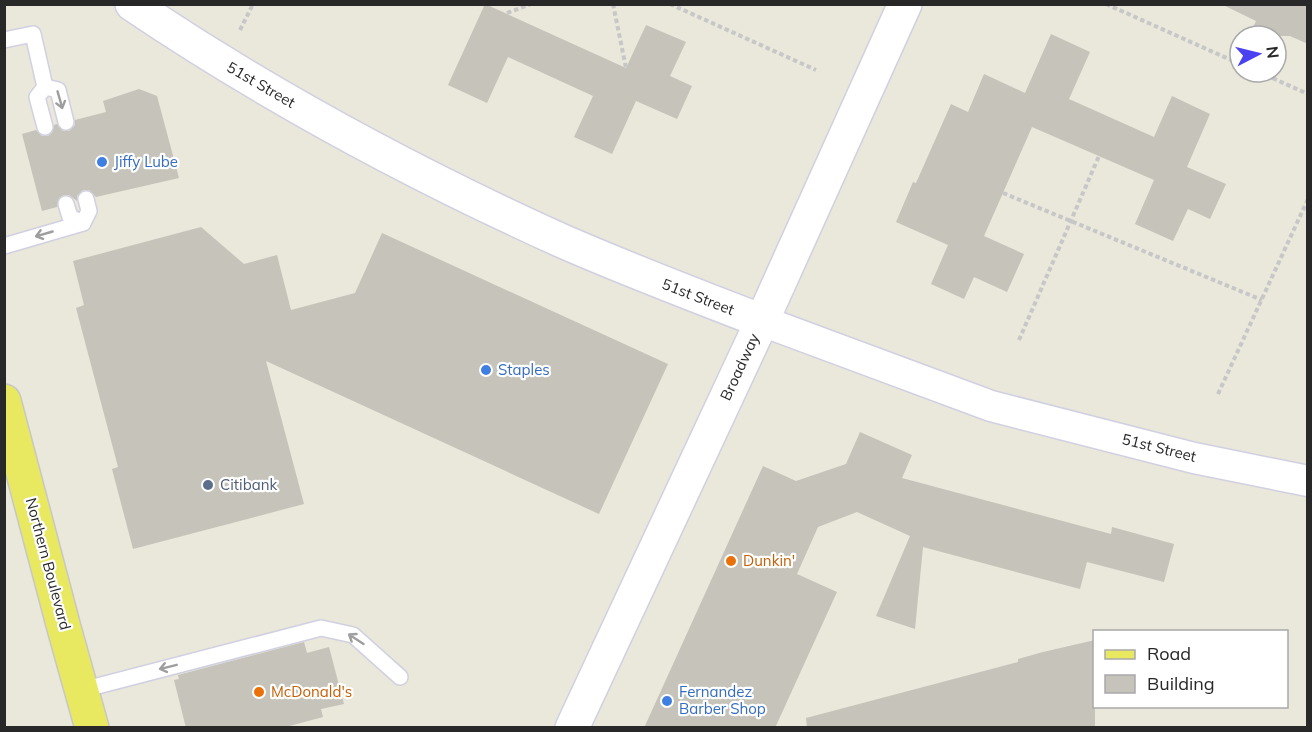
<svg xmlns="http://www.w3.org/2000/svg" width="1312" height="732" font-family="Mulish,sans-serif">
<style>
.building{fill:#c5c3ba}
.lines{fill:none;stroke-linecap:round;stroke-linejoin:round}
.lane-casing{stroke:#d1d0e1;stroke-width:18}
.street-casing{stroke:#d1d0e1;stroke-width:33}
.secondary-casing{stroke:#d1d0e1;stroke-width:36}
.primary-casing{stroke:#c7c7c7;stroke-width:36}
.path{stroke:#c7c7c7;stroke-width:4;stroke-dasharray:4.5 3;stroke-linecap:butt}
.lane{stroke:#fff;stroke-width:15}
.street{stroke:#fff;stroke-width:30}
.secondary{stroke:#fff;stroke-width:33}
.primary{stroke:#e8e861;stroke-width:33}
.oneway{stroke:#9e9e9e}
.shop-dot{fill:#3f7fe0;stroke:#fff;stroke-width:2}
.service-dot{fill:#5c6f8a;stroke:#fff;stroke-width:2}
.food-dot{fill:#e8710a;stroke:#fff;stroke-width:2}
.labels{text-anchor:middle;stroke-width:4.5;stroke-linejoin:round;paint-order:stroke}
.street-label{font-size:15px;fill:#282828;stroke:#fff}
.shop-label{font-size:15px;fill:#366cbe;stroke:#fff;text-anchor:start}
.service-label{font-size:15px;fill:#4e5e75;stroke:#fff;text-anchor:start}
.food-label{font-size:15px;fill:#c56008;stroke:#fff;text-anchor:start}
</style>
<rect width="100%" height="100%" fill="#eae7db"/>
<!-- building -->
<g class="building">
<polygon points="485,4 626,68 646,25 686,42 670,76 692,86 677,119 636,101 612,154 574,137 593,96 508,57 487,103 448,85"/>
<polygon points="1221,4 1308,4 1308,44 1290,36 1249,36 1256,21"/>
<polygon points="1051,34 1090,52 1069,99 1154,137 1172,96 1210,114 1187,167 1226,184 1210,219 1188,209 1173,241 1135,224 1154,180 1032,127 984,236 1024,254 1007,292 974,277 964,299 931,284 948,245 896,222 913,182 916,183 951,104 968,112 984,74 1025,93"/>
<polygon points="139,89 157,96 179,178 96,197 89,190 83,190 77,196 77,201 69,195 64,195 59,198 57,207 42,211 22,134 36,130 42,136 48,136 52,133 54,125 57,124 63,131 69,131 75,125 75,120 106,112 103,101"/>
<polygon points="201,227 244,264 277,255 291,310 355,293 382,233 668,364 599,514 266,361 304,504 133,549 112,469 118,467 76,308 84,305 73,261"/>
<polygon points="860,432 912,455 902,478 1111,534 1112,527 1174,544 1164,582 1087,562 1080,589 923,547 915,629 876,616 910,536 857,512 818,527 797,574 837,592 775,728 644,728 763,466 796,481 846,464"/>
<polygon points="1095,640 1095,728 807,728 806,718 1018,662 1018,659 1043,652"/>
<polygon points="304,642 307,653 329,647 344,704 321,709 323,717 282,728 186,728 174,680 179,679 178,675"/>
</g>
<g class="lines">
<defs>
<g id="lane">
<polyline points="4,40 33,34 45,87 37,97 45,127"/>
<polyline points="45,87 58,90 66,122"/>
<polyline points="66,204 70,217 83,223"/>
<polyline points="4,246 83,223 89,211 86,199"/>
<polyline points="82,690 321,628 353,635 400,677"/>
</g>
<polyline id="street" points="762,321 991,406 1194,458 1308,481"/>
<g id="secondary">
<path d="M 132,4 C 267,95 412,173 560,240 C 626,269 694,295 762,321"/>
<polyline points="572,728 762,321 905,4"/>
</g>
<polyline id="primary" points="4,401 64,628 92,728"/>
</defs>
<!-- lane casing -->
<use href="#lane" class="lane-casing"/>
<!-- street casing -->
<use href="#street" class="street-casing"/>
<!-- secondary casing -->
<use href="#secondary" class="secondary-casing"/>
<!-- primary casing -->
<use href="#primary" class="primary-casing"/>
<!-- path -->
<g class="path">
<polyline points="613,4 626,68"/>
<polyline points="670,4 816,70"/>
<polyline points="1106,4 1240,64"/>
<polyline points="507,13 531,4"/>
<polyline points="240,30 253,4"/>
<polyline points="1259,72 1308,94"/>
<polyline points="1003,193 1262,300"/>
<polyline points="1019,340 1099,156"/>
<polyline points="1218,394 1308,199"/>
</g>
<!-- lane -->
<use href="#lane" class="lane"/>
<!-- street -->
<use href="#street" class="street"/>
<!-- secondary -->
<use href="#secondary" class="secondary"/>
<!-- primary -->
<use href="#primary" class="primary"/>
</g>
<!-- one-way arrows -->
<defs><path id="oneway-shaft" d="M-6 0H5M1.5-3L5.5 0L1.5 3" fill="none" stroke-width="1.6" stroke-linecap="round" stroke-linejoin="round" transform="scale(1.5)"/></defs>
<g class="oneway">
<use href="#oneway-shaft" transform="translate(60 100) rotate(74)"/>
<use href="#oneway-shaft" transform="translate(44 234) rotate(164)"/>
<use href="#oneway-shaft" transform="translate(356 639) rotate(-147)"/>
<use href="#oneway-shaft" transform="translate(168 667) rotate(166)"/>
</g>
<!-- markers -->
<g class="shop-dot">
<circle cx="102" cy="162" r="6"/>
<circle cx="486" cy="370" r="6"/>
<circle cx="667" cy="701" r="6"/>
</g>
<circle class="service-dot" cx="208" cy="485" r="6"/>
<g class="food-dot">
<circle cx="731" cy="561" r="6"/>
<circle cx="259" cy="692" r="6"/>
</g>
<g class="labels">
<!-- street labels -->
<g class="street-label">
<text transform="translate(261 85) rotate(30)" y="5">51st Street</text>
<text transform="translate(698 297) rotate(21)" y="5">51st Street</text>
<text transform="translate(740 367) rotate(-65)" y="5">Broadway</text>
<text transform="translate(1159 448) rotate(14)" y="5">51st Street</text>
<text transform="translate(48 564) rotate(75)" y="5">Northern Boulevard</text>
</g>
<!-- shop labels -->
<g class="shop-label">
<text x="114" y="167">Jiffy Lube</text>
<text x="498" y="375">Staples</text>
<text x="679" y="697">Fernandez<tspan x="679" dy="17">Barber Shop</tspan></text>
</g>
<!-- service labels -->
<g class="service-label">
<text x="220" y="490">Citibank</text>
</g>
<!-- food labels -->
<g class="food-label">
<text x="743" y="566">Dunkin'</text>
<text x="271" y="697">McDonald's</text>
</g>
</g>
<!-- border -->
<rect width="1312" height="732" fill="none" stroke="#282828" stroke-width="12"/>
<!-- legend -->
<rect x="1093" y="630" width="195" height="78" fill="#ffffff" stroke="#a9a9a9" stroke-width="1.5"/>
<rect x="1105" y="650" width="30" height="9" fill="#e8e861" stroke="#a9a9a9" stroke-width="1.5"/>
<text x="1147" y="660" font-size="18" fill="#282828">Road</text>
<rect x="1105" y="675" width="30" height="18" fill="#c5c3ba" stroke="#a9a9a9" stroke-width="1.5"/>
<text x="1147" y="690" font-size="18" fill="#282828">Building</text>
<!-- north arrow -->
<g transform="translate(1258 54) rotate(83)"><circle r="28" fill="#ffffff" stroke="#a9a9a9" stroke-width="1.5"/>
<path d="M0-4.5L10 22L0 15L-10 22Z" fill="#4a42f0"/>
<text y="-9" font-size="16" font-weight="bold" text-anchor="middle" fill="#282828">N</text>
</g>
</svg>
